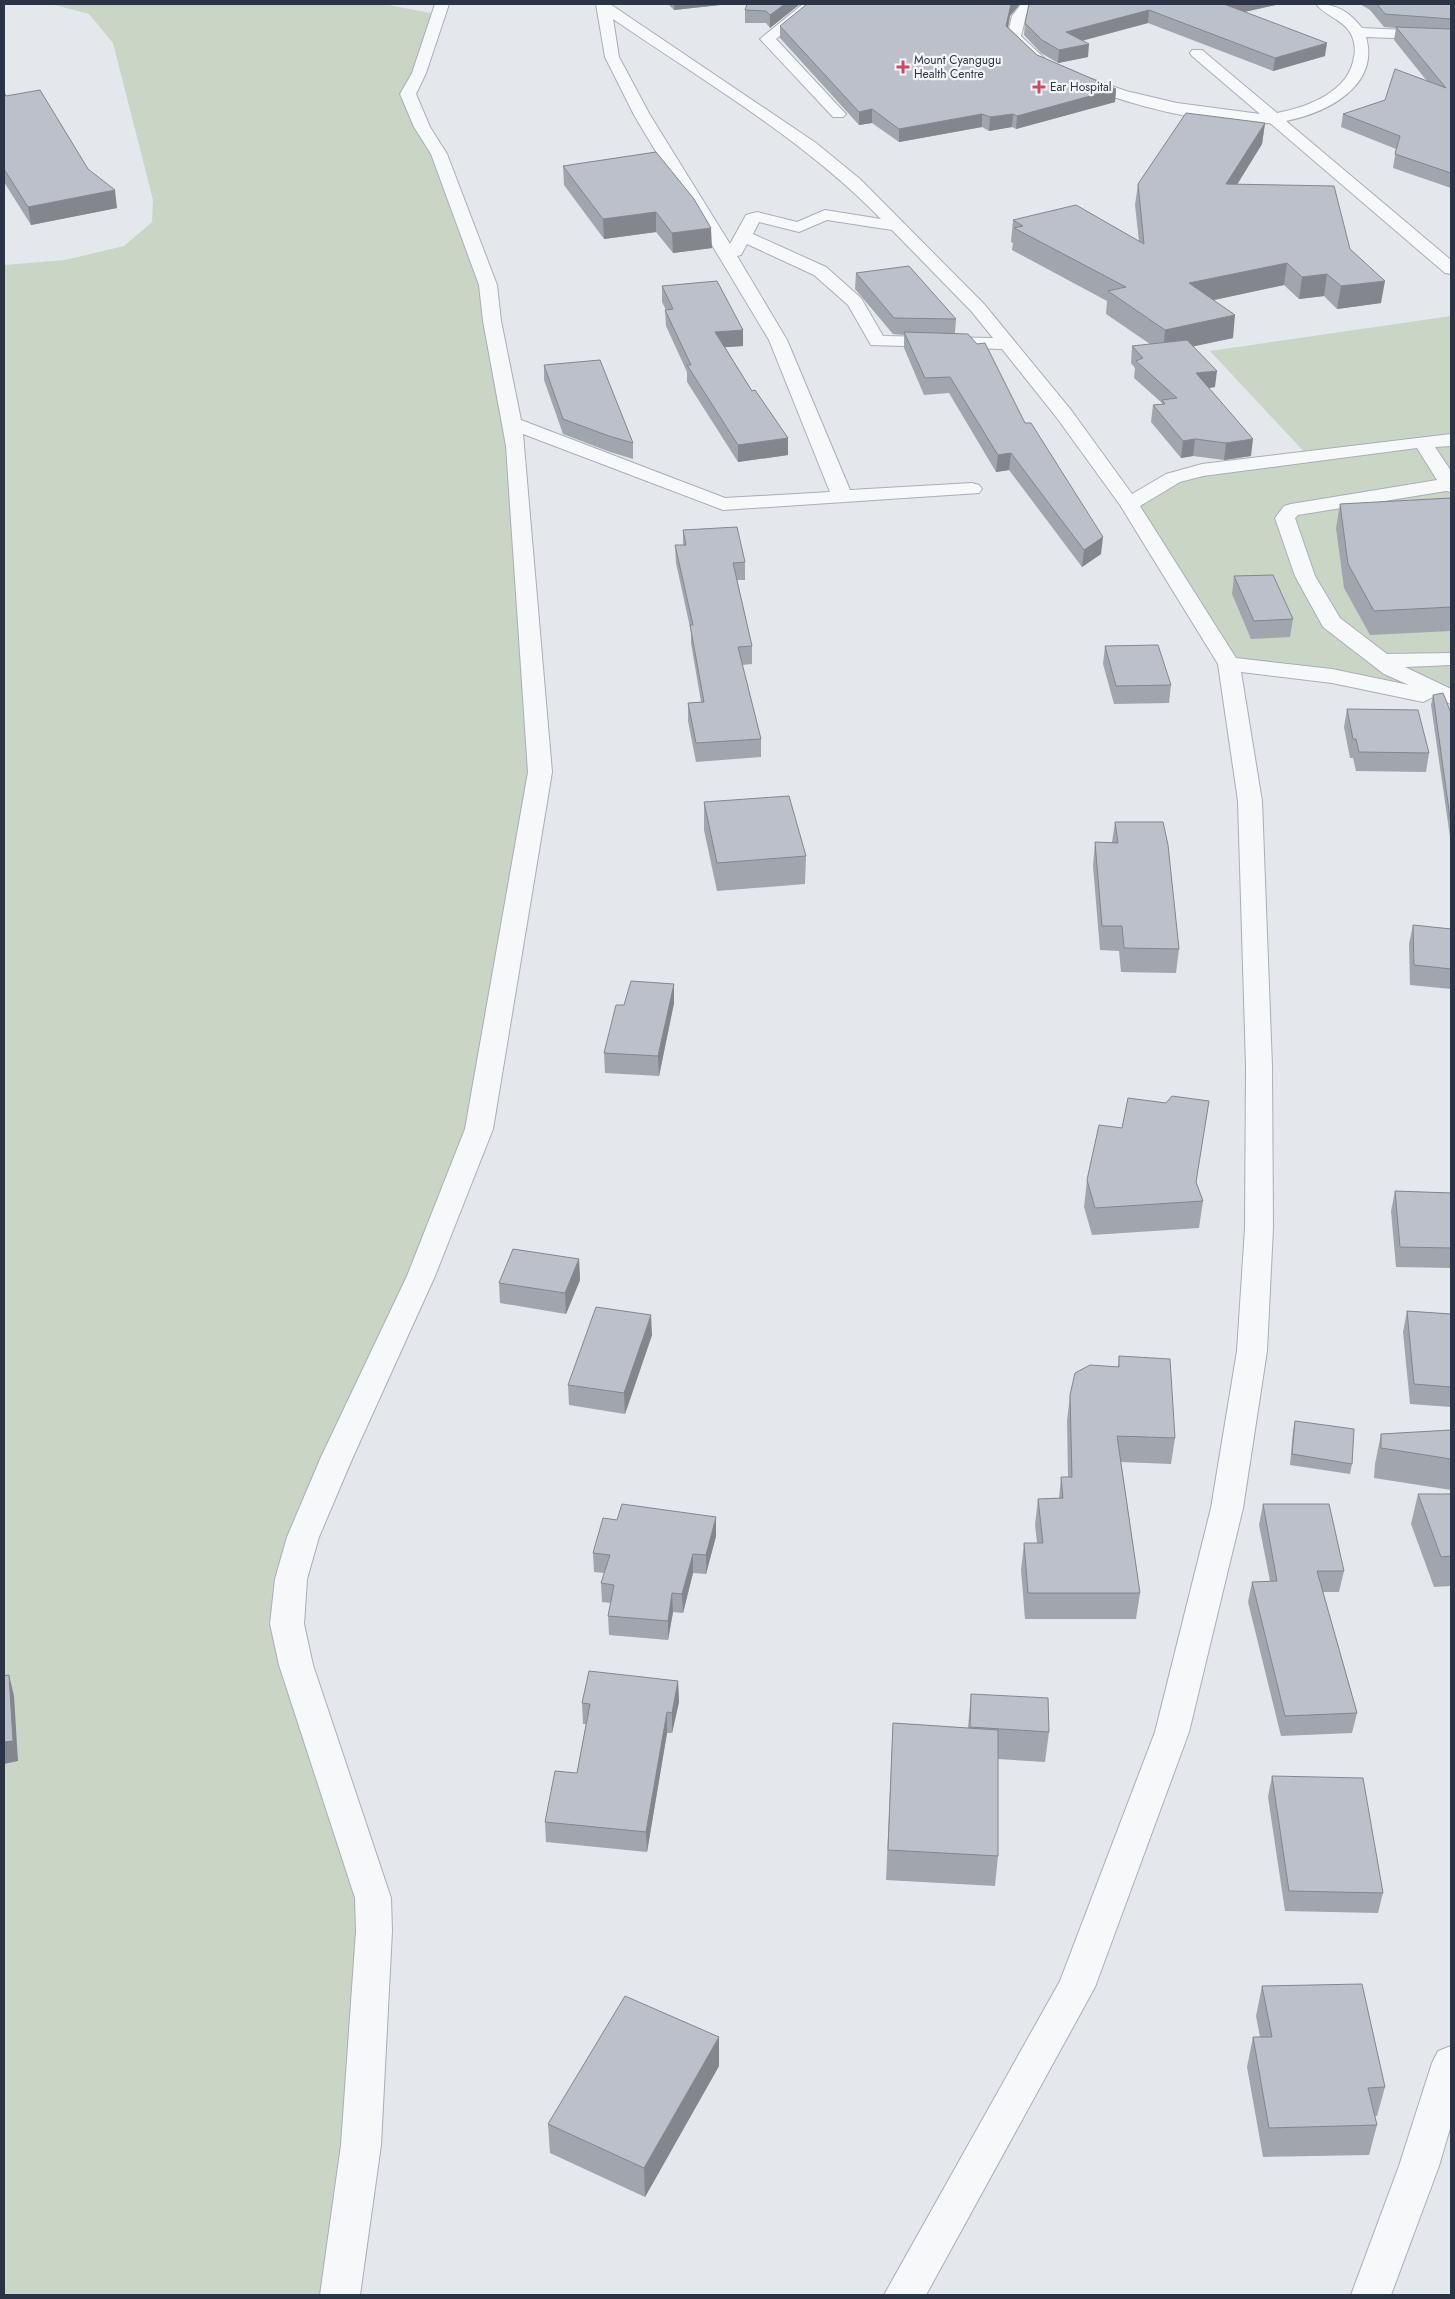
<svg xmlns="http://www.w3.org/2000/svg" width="1455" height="2299" font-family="Jost,sans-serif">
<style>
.green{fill:#c9d6c5}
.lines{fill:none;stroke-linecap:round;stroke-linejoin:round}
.minor-casing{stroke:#a9aeb7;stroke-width:2}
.minor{fill:#f7f8fa;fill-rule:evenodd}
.wall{fill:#a1a5ae}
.shaded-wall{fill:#83868d}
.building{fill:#bbc0ca;stroke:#83868d}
.poi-dot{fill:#d1495b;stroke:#f4f6f9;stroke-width:2}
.labels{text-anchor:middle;stroke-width:4.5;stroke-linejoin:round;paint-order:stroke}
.far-poi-label{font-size:12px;fill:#2b3445;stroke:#f4f6f9;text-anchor:start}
</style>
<rect width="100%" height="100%" fill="#e4e7ec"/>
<!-- green -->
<g class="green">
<polygon points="51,4 384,4 440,15 408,94 482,264 516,447 539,757 479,1129 337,1457 287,1624 373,1898 344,2277 340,2295 4,2295 4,265 65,260 124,246 152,222 153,200 113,43 89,14"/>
<polygon points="1451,316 1451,701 1332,676 1229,664 1129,504 1173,478 1308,456 1210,351"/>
</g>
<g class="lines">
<defs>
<g id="minor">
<path d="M 435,4 L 449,4 L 426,73 L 416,94 L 430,127 L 447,154 L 497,285 L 501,321 L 521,420 L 725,498 L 830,492 L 769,340 L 634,115 L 605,57 L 596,4 L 610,4 L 816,143 L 860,179 L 984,304 L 1071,410 L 1132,494 L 1166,474 L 1202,464 L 1451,434 L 1451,446 L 1435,447 L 1451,471 L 1451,492 L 1446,491 L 1298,515 L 1295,518 L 1315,576 L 1340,618 L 1387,654 L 1451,653 L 1451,665 L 1405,667 L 1451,689 L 1451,704 L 1433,697 L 1423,702 L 1332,683 L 1241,672 L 1262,801 L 1272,1066 L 1273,1228 L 1267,1351 L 1243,1508 L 1189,1732 L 1095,1987 L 926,2295 L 884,2295 L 1060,1981 L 1155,1732 L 1211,1508 L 1237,1351 L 1245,1228 L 1246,1066 L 1238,801 L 1218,664 L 1120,505 L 1057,418 L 1002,349 L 871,345 L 848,305 L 814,275 L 747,244 L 741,255 L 737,256 L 787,340 L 850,490 L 972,483 L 979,485 L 982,489 L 979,493 L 723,510 L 523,434 L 552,772 L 493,1129 L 435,1276 L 353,1457 L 319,1537 L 307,1579 L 304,1624 L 313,1665 L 391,1898 L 392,1931 L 381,2145 L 360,2295 L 320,2295 L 341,2145 L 356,1931 L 355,1898 L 279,1665 L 270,1624 L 275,1579 L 287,1537 L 321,1457 L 407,1276 L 465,1129 L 528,772 L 506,446 L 483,321 L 479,285 L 431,154 L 414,127 L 400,94 L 412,73 ZM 613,19 C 705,82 803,139 881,219 L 825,210 L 797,222 L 757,212 L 746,215 L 730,244 L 650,115 L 619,57 ZM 827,220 L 892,230 L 972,312 L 993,338 L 883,336 L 861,298 L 826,267 L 753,234 L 759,222 L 799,232 ZM 1417,448 L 1437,480 L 1291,504 L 1284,506 L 1275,518 L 1295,576 L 1323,627 L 1384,674 L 1409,685 L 1332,669 L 1236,658 L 1140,506 L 1180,482 L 1203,476 Z"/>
<polygon points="803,4 819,4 776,39 843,111 846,114 843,117 833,117 760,39"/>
<polygon points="1021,4 1035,4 1026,16 1021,36 1044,58 1046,61 1044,64 1034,64 1007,37 1012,16"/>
<path d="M 1316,4 C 1335,3 1350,12 1362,28 L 1451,32 L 1451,40 L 1366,37 C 1380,86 1327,113 1286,121 L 1451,260 L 1451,274 L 1445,273 L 1270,123 C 1208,126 1132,106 1075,83 L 1072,80 L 1080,75 L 1126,91 L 1177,103 L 1260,114 L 1192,56 L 1190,53 L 1192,50 L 1202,50 L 1277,113 C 1308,107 1349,92 1354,57 C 1356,49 1354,37 1349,31 C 1341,19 1324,15 1316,4 Z"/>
<polygon points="1451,2046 1451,2125 1439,2166 1391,2295 1351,2295 1399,2166 1432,2063 1438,2051"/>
</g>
</defs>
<!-- minor casing -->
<use href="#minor" class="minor-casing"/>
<!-- minor -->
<use href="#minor" class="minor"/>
</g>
<!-- wall -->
<g class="wall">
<polygon points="668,4 729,4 674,10"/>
<polygon points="800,4 770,28 766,23 745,23 745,10"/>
<polygon points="1029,4 1280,4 1244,12 1325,56 1273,71 1148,23 1082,41 1088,57 1058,63 1041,53 1024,35 1025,23"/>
<polygon points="1360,4 1451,4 1451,188 1393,168 1396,149 1341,127 1343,114 1385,100 1427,81 1394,40 1396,28 1384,27 1370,10"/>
<polygon points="1010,16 1008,27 1037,55 1116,89 1115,102 1016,129 1012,127 989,131 982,127 899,142 872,123 859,125 780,38 780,26"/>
<polygon points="4,92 6,96 88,169 117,208 31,225 4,182"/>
<polygon points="1265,123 1262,144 1237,184 1350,249 1381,303 1337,309 1324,296 1299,299 1284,285 1214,300 1233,338 1193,346 1215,387 1209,388 1251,456 1224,460 1193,456 1181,458 1151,422 1153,405 1162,404 1162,403 1134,378 1135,368 1131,363 1132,346 1150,344 1106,314 1107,301 1012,250 1013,243 1011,242 1013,220 1139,242 1135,205 1138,184"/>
<polygon points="656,152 712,248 673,253 656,232 604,239 564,185 563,166"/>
<polygon points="856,273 956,319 955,333 1025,423 1101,554 1082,567 1009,470 996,472 949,393 924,395 904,348 904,335 893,334 855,289"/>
<polygon points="662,286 743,346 725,347 752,391 788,438 788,455 738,462 687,382 687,372 666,326 665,310 666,310 662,302"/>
<polygon points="544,365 633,443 633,459 610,452 563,434 544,380"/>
<polygon points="1451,498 1451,631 1370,635 1344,588 1336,528 1340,504"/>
<polygon points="683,530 745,562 745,580 737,580 752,646 752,664 742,665 761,739 761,757 696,762 688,721 688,703 701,702 691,643 691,632 676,563 675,545 683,545"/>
<polygon points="1234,576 1293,619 1290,637 1251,639 1232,594"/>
<polygon points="1105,646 1171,685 1169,703 1114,704 1103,664"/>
<polygon points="1433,695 1451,713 1451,837 1450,837 1431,705"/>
<polygon points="1347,709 1429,753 1426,772 1356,771 1353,758 1350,758 1344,727"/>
<polygon points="704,802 806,856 805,884 717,891 704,830"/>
<polygon points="1115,822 1179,949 1176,973 1121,972 1119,951 1100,950 1093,866 1095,842 1112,842"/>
<polygon points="1413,925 1451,929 1451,989 1410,985 1409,944"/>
<polygon points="674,984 674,1003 659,1076 605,1073 604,1053"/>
<polygon points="1087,1180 1196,1182 1203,1201 1199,1228 1092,1235 1084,1207"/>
<polygon points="1395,1191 1451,1193 1451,1268 1396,1267 1391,1211"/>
<polygon points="579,1259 580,1280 566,1314 500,1303 499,1283"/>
<polygon points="1407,1311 1451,1314 1451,1407 1410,1404 1403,1332"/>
<polygon points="652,1335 625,1414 569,1405 568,1385"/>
<polygon points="1119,1356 1175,1438 1171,1464 1121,1462 1140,1593 1136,1619 1025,1619 1021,1570 1024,1543 1037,1543 1035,1525 1038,1499 1059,1498 1061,1477 1068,1477 1067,1421 1070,1395 1118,1367"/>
<polygon points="1295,1421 1352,1464 1350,1474 1290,1465 1293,1431"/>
<polygon points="1451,1430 1451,1490 1374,1478 1375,1464 1381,1434"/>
<polygon points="1418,1494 1451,1494 1451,1586 1434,1587 1411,1524"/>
<polygon points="1263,1504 1344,1571 1339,1592 1323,1592 1357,1713 1352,1733 1281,1736 1248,1602 1252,1582 1270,1581 1259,1525"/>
<polygon points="716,1536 706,1574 693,1573 683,1613 673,1612 668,1640 609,1635 608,1616 611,1603 602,1602 601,1583 605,1573 594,1572 593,1553"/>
<polygon points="678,1681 679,1702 672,1733 667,1733 647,1852 546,1842 545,1822 577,1773 586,1724 583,1724 582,1703"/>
<polygon points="971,1694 1049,1732 1045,1762 998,1759 998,1856 995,1886 886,1880 893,1723 968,1728"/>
<polygon points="1272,1776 1383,1893 1378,1913 1285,1911 1268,1797"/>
<polygon points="1262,1986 1385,2087 1377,2116 1375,2116 1377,2125 1369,2155 1263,2157 1247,2067 1253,2037 1260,2037 1256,2016"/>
<polygon points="719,2037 719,2066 645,2197 550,2153 548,2124"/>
</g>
<!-- shaded-wall -->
<g class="shaded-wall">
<polygon points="674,4 729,4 674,10"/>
<polygon points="785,4 800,4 770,28 770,15"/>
<polygon points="1011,4 1020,4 1010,16 1006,38 1006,26"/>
<polygon points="1224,4 1280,4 1222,17"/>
<polygon points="1149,10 1148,23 1065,45 1066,32"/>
<polygon points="1327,43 1325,56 1273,71 1275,58"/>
<polygon points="1089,44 1088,57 1058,63 1059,50"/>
<polygon points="1116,89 1115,102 1016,129 1017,116"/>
<polygon points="872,109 872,123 859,125 859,112"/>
<polygon points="982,114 982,127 899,142 899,129"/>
<polygon points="1013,114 1012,127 989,131 990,117"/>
<polygon points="1265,123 1262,144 1224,206 1226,184"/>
<polygon points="115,190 117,208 31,225 28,207"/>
<polygon points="656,212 656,232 604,239 603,219"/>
<polygon points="711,228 712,248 673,253 672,233"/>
<polygon points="1287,263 1284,285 1186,306 1189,283"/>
<polygon points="1327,274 1324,296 1299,299 1302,277"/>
<polygon points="1385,281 1381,303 1337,309 1341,286"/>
<polygon points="1235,315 1233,338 1163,353 1165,330"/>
<polygon points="743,330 743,346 715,348 715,332"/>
<polygon points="1217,371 1215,387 1195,390 1196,373"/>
<polygon points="788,438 788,455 738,462 738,445"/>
<polygon points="1195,439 1193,456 1181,458 1183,441"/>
<polygon points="1253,439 1251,456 1224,460 1226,443"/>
<polygon points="1011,453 1009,470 996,472 998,455"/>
<polygon points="1103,537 1101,554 1082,567 1084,550"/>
<polygon points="674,984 674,1003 659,1076 658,1056"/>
<polygon points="579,1259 580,1280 566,1314 565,1293"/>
<polygon points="651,1315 652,1335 625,1414 624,1393"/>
<polygon points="716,1517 716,1536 706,1574 706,1555"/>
<polygon points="693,1554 693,1573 683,1613 682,1594"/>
<polygon points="672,1593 673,1612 668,1640 668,1621"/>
<polygon points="9,1675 14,1696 18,1761 4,1764 4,1742"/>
<polygon points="678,1681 679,1702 672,1733 672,1713"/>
<polygon points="667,1712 667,1733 647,1852 646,1832"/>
<polygon points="719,2037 719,2066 645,2197 644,2168"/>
</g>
<!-- building -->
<g class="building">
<polygon points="747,4 785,4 770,15 766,11 745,10"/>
<polygon points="807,4 1011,4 1006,26 1037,55 1116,89 1017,116 1013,114 990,117 982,114 899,129 872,109 859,112 780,26"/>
<polygon points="1029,4 1226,4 1224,4 1327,43 1275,58 1149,10 1066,32 1089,44 1059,50 1042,40 1025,23"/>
<polygon points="1377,4 1451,4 1451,19 1385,14"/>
<polygon points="1396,27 1451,29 1451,173 1395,154 1400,136 1343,114 1385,100 1395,69 1446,88"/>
<polygon points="40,90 88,169 115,190 28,207 4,169 4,92 6,96"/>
<polygon points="1186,113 1265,123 1226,184 1334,186 1350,249 1385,281 1341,286 1327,274 1302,277 1287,263 1189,283 1235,315 1165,330 1108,291 1126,287 1014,228 1023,226 1013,220 1076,205 1144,244 1138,184"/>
<polygon points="656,152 694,199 711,228 672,233 656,212 603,219 563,166"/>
<polygon points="909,266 956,319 894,318 856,273"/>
<polygon points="717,281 743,330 715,332 752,391 755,390 788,438 738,445 687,365 691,365 665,310 673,309 662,286"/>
<polygon points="904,332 968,334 977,344 985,343 1025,423 1031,423 1103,537 1084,550 1011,453 998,455 950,377 925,378"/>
<polygon points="1187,340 1217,371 1196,373 1253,439 1226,443 1195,439 1183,441 1153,405 1165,404 1162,400 1177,398 1136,361 1143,358 1132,346"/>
<polygon points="600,360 633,443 609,436 563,419 544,365"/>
<polygon points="1451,498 1451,607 1374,611 1348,564 1340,504"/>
<polygon points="737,527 745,562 733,563 752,646 738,647 761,739 696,743 688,703 704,702 690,625 693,625 675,545 686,545 683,530"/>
<polygon points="1273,575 1293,619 1254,621 1234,576"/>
<polygon points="1158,645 1171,685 1116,686 1105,646"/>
<polygon points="1443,693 1451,713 1451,825 1433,695"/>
<polygon points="1347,709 1418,710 1429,753 1359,752 1356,739 1353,739"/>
<polygon points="789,796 806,856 717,863 704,802"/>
<polygon points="1115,822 1163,822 1168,845 1179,949 1124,948 1122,926 1102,926 1095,842 1118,843"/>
<polygon points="1413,925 1451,929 1451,969 1414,965"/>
<polygon points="631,981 674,984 658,1056 604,1053 616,1005 624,1005"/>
<polygon points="1172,1096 1209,1101 1196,1182 1203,1201 1095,1208 1087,1180 1099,1125 1122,1128 1128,1098 1166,1103"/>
<polygon points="1395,1191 1451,1193 1451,1248 1400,1247"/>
<polygon points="513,1249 579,1259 565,1293 499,1283"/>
<polygon points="596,1307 651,1315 624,1393 568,1385"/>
<polygon points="1407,1311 1451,1314 1451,1387 1414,1384"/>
<polygon points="1119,1356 1170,1359 1175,1438 1117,1436 1140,1593 1028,1593 1024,1543 1043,1543 1038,1499 1063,1498 1061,1477 1072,1477 1070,1395 1075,1373 1090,1365 1119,1367"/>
<polygon points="1295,1421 1354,1429 1352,1464 1292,1454"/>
<polygon points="1451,1430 1451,1459 1381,1448 1381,1434"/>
<polygon points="1418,1494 1451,1494 1451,1556 1441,1557"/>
<polygon points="622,1504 716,1517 706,1555 693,1554 682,1594 672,1593 668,1621 608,1616 614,1585 601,1583 610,1555 593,1553 603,1518 617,1520"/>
<polygon points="1263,1504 1329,1504 1344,1571 1317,1571 1357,1713 1285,1716 1252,1582 1277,1581"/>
<polygon points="589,1671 678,1681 672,1713 667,1712 646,1832 545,1822 555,1771 577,1773 590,1704 582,1703"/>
<polygon points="9,1675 13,1741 4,1742 4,1676"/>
<polygon points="971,1694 1048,1698 1049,1732 970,1727"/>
<polygon points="893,1723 998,1730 998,1856 888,1850"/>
<polygon points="1272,1776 1363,1778 1383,1893 1289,1891"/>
<polygon points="1362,1984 1385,2087 1368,2088 1377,2125 1269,2128 1253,2037 1272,2037 1262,1986"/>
<polygon points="625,1996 719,2037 644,2168 548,2124"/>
</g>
<!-- markers -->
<g class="poi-dot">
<path d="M900.5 59.5h5v5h5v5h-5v5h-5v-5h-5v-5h5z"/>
<path d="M1036.5 79.5h5v5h5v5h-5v5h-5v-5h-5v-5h5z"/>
</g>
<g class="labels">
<!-- far-poi labels -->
<g class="far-poi-label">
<text x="914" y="64">Mount Cyangugu<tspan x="914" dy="14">Health Centre</tspan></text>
<text x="1050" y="91">Ear Hospital</text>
</g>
</g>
<!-- border -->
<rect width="1455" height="2299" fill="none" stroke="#2b3445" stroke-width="10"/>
</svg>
